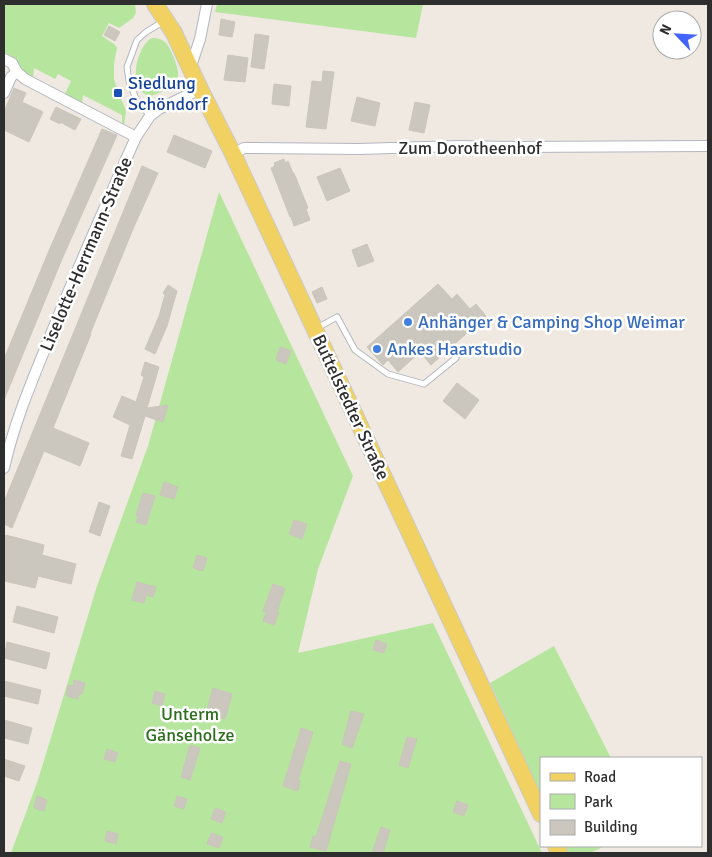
<svg xmlns="http://www.w3.org/2000/svg" width="712" height="857" font-family="Signika,sans-serif">
<style>
.green{fill:#b6e59e}
.building{fill:#cbc7bf;stroke:#cbc5ba}
.lines{fill:none;stroke-linecap:round;stroke-linejoin:round}
.service-casing{stroke:#b4b7c1;stroke-width:7}
.minor-casing{stroke:#b4b7c1;stroke-width:12}
.primary-casing{stroke:#c9c9c9;stroke-width:18}
.service{stroke:#fff;stroke-width:5}
.minor{stroke:#fff;stroke-width:10}
.primary{stroke:#f2d163;stroke-width:16}
.transit-dot{fill:#1a4fb4;stroke:#fff;stroke-width:2}
.shop-dot{fill:#3f7fe0;stroke:#fff;stroke-width:2}
.labels{text-anchor:middle;stroke-width:5;stroke-linejoin:round;paint-order:stroke}
.transit-label{font-size:18px;fill:#164399;stroke:#fff;text-anchor:start}
.street-label{font-size:18px;fill:#2e2e2e;stroke:#fff}
.shop-label{font-size:18px;fill:#366cbe;stroke:#fff;text-anchor:start}
.park-label{font-size:18px;fill:#2c6e1b;stroke:#fff}
</style>
<rect width="100%" height="100%" fill="#efe9e1"/>
<!-- green -->
<g class="green">
<polygon points="4,4 135,4 136,13 133,18 119,28 109,23 102,36 114,44 117,48 114,64 114,79 120,97 126,110 124,126 122,124 122,115 83,95 82,104 65,94 71,81 58,74 55,79 34,68 33,78 24,72 15,58 4,52"/>
<polygon points="217,4 423,4 416,38 215,12"/>
<path d="M 152,38 C 157,38 162,39 166,43 C 171,49 179,68 178,76 C 176,86 159,94 150,96 C 127,92 135,47 152,38 Z"/>
<polygon points="219,192 353,476 318,569 298,653 433,623 542,853 11,853 38,780 97,586 148,446"/>
<polygon points="554,646 611,758 541,758 541,794 490,683"/>
<polygon points="565,846 605,846 590,853 568,853"/>
</g>
<!-- building -->
<g class="building">
<polygon points="221,19 235,22 232,37 219,35"/>
<polygon points="109,26 120,32 115,41 104,35"/>
<polygon points="255,34 269,36 264,69 251,67"/>
<polygon points="228,55 248,58 245,82 224,80"/>
<polygon points="323,71 334,72 326,129 306,127 312,81 322,82"/>
<polygon points="274,84 291,86 289,106 272,104"/>
<polygon points="14,88 26,93 22,102 43,112 29,142 4,130 4,112"/>
<polygon points="357,97 380,103 375,126 351,121"/>
<polygon points="415,102 430,105 424,133 409,130"/>
<polygon points="56,107 81,119 75,130 60,122 60,124 50,119"/>
<polygon points="102,129 117,135 62,259 4,400 4,359 48,253"/>
<polygon points="174,135 212,151 205,168 167,152"/>
<polygon points="284,159 285,163 288,161 293,173 294,173 308,208 306,209 310,220 294,226 291,217 290,217 271,168 275,166 274,163"/>
<polygon points="142,166 158,173 133,229 90,334 91,334 53,428 89,443 80,466 44,451 12,528 4,524 4,502"/>
<polygon points="340,168 350,191 327,201 317,177"/>
<polygon points="367,244 374,261 358,267 352,250"/>
<polygon points="438,284 452,299 457,294 470,309 476,304 486,316 431,365 420,352 398,372 388,360 383,365 367,347"/>
<polygon points="168,285 177,291 167,326 155,354 145,349 159,316 165,295 163,293"/>
<polygon points="322,287 327,299 317,303 312,292"/>
<polygon points="280,347 291,351 286,364 276,360"/>
<polygon points="145,362 159,367 147,408 168,405 163,422 145,416 132,459 121,456 130,425 113,417 122,396 136,402 144,377 141,375"/>
<polygon points="457,383 479,400 465,419 443,401"/>
<polygon points="164,482 178,487 174,499 160,495"/>
<polygon points="143,493 155,496 146,525 136,522 138,516 136,515"/>
<polygon points="99,502 110,506 100,536 89,532"/>
<polygon points="294,520 307,524 302,539 289,534"/>
<polygon points="6,535 44,545 42,555 76,564 71,584 38,576 35,588 4,581 4,546"/>
<polygon points="197,555 207,558 203,571 193,568"/>
<polygon points="137,582 156,587 153,597 146,595 144,603 132,600"/>
<polygon points="273,584 285,588 277,612 279,612 274,625 263,621 266,612 263,611"/>
<polygon points="17,606 58,617 54,633 13,622"/>
<polygon points="376,640 387,644 384,653 373,650"/>
<polygon points="7,642 50,653 46,669 4,658"/>
<polygon points="74,680 85,683 82,694 79,694 78,699 66,696 68,685 73,686"/>
<polygon points="4,681 41,690 38,704 4,696"/>
<polygon points="213,688 232,694 225,719 206,713"/>
<polygon points="155,691 165,694 162,706 152,703"/>
<polygon points="351,711 364,714 352,748 342,744"/>
<polygon points="4,720 32,728 28,744 4,738"/>
<polygon points="301,728 313,732 298,780 300,780 298,791 283,786"/>
<polygon points="407,737 417,739 408,768 399,765"/>
<polygon points="190,745 200,748 190,780 181,777"/>
<polygon points="107,749 118,753 115,762 104,759"/>
<polygon points="4,759 25,766 19,781 4,776"/>
<polygon points="340,761 351,764 326,851 310,847 313,836 316,837"/>
<polygon points="37,796 47,800 44,811 34,808"/>
<polygon points="177,796 187,799 184,809 174,806"/>
<polygon points="457,801 468,805 464,816 453,812"/>
<polygon points="215,808 226,812 222,823 211,819"/>
<polygon points="381,827 390,830 383,853 372,853"/>
<polygon points="107,831 118,834 116,844 105,841"/>
<polygon points="211,833 223,837 219,848 207,844"/>
</g>
<g class="lines">
<defs>
<g id="service">
<polyline points="150,116 136,99 129,81 127,67 137,40 146,32 164,21"/>
<polyline points="317,328 337,317 355,350 388,374 424,384 456,358"/>
</g>
<g id="minor">
<polyline points="4,59 12,63 17,72 25,79 136,137"/>
<polyline points="190,69 200,39 207,4"/>
<polyline points="4,93 11,77 17,72"/>
<polyline points="233,154 244,148 359,149 459,146 515,147 708,146"/>
<path d="M 4,468 C 14,423 32,381 49,339 C 76,271 106,204 136,137 L 150,116 L 159,109 L 200,89"/>
</g>
<g id="primary">
<polyline points="155,4 174,33 200,89 233,154 541,814"/>
<polyline points="556,846 559,853"/>
</g>
</defs>
<!-- service casing -->
<use href="#service" class="service-casing"/>
<!-- minor casing -->
<use href="#minor" class="minor-casing"/>
<!-- primary casing -->
<use href="#primary" class="primary-casing"/>
<!-- service -->
<use href="#service" class="service"/>
<!-- minor -->
<use href="#minor" class="minor"/>
<!-- primary -->
<use href="#primary" class="primary"/>
</g>
<!-- markers -->
<rect class="transit-dot" x="113" y="88" width="10" height="10" rx="2.5"/>
<g class="shop-dot">
<circle cx="408" cy="322" r="5"/>
<circle cx="377" cy="349" r="5"/>
</g>
<g class="labels">
<!-- transit labels -->
<g class="transit-label">
<text x="128" y="89">Siedlung<tspan x="128" dy="21">Schöndorf</tspan></text>
</g>
<!-- street labels -->
<g class="street-label">
<text x="470" y="154">Zum Dorotheenhof</text>
<text transform="translate(86 254) rotate(-67)" y="6">Liselotte-Herrmann-Straße</text>
<text transform="translate(351 407) rotate(65)" y="6">Buttelstedter Straße</text>
</g>
<!-- shop labels -->
<g class="shop-label">
<text x="418" y="328">Anhänger &amp; Camping Shop Weimar</text>
<text x="387" y="355">Ankes Haarstudio</text>
</g>
<!-- park labels -->
<g class="park-label">
<text x="190" y="720">Unterm<tspan x="190" dy="21">Gänseholze</tspan></text>
</g>
</g>
<!-- border -->
<rect width="712" height="857" fill="none" stroke="#2e2e2e" stroke-width="10"/>
<!-- legend -->
<rect x="540" y="757" width="162" height="90" fill="#ffffff" stroke="#ababab"/>
<rect x="550" y="773" width="25" height="8" fill="#f2d163" stroke="#ababab"/>
<text x="584" y="782" font-size="15" fill="#2e2e2e">Road</text>
<rect x="550" y="794" width="25" height="15" fill="#b6e59e" stroke="#ababab"/>
<text x="584" y="807" font-size="15" fill="#2e2e2e">Park</text>
<rect x="550" y="820" width="25" height="15" fill="#cbc7bf" stroke="#ababab"/>
<text x="584" y="832" font-size="15" fill="#2e2e2e">Building</text>
<!-- north arrow -->
<g transform="translate(677 35) rotate(295)"><circle r="24" fill="#ffffff" stroke="#ababab"/>
<path d="M0-4L9 19L0 12L-9 19Z" fill="#4264fb"/>
<text y="-8" font-size="14" font-weight="bold" text-anchor="middle" fill="#2e2e2e">N</text>
</g>
</svg>
